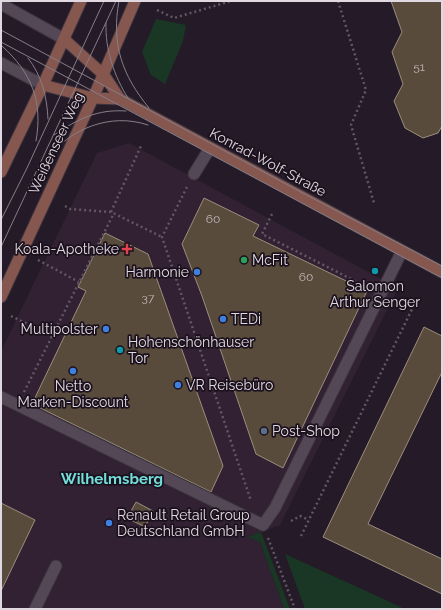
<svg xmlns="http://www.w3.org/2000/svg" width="443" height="610" font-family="Raleway,sans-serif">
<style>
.built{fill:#312133}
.green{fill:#193724}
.building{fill:#584b3c;stroke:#9c8e7d}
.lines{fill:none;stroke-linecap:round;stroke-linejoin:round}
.service-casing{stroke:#3c343e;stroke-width:13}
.tertiary-casing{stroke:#3c343e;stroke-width:13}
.secondary-casing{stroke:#3c343e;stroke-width:13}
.path{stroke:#625763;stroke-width:2.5;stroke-dasharray:2 3;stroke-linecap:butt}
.service{stroke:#544756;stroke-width:11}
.tertiary{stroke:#544756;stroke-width:11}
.secondary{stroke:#85574e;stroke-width:11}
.tram{stroke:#877e89;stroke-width:1}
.health-dot{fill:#e0444e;stroke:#1b111d;stroke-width:1.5}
.leisure-dot{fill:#2e9e5b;stroke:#1b111d;stroke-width:1.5}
.culture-dot{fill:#0f9aa8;stroke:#1b111d;stroke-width:1.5}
.shop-dot{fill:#3f7fe0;stroke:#1b111d;stroke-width:1.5}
.service-dot{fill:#5c6f8a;stroke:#1b111d;stroke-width:1.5}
.labels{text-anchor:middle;stroke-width:3.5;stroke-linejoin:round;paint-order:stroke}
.number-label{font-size:12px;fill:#bfb6b8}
.street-label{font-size:14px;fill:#e1d9e2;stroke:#1b111d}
.poi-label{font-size:14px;fill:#e1d9e2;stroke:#1b111d;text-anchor:start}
.neighbourhood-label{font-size:15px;font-weight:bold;fill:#72deda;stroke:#1b111d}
</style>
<rect width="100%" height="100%" fill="#251a27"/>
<!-- built -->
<polygon class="built" points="129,143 398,288 280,525 247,537 260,542 284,609 1,609 1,351 97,153"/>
<!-- green -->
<g class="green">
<polygon points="156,19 186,25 183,41 165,84 151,75 142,52"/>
<polygon points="261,532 290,609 284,609 260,542 247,537"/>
<polygon points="285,554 401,607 402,609 305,609"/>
</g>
<!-- building -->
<g class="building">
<polygon points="391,1 442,1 442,126 438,133 423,138 405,128 394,101 403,84 392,52 402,32"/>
<polygon points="204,198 259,225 253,236 367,291 283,468 256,454 202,296 182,244"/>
<polygon points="105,233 148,254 223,466 211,492 32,404 86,291 78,287"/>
<polygon points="424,327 442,336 442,372 368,524 442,559 442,594 323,537"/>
<polygon points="136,502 153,511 145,527 127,518"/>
<polygon points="1,503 35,520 1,591"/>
</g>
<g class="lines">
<defs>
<g id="service">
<polyline points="194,174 210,148"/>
<polyline points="1,397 263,525 275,508 402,251"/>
<polyline points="35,609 56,566"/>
</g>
<g id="tertiary">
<polyline points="1,4 64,39"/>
<polyline points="1,63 43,85"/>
</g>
<g id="secondary">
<polyline points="64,39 104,75 120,99 442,272"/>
<polyline points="43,85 93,98 120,99"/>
<polyline points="1,172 43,85 81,1"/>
<polyline points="1,297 93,98 135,1"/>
</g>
</defs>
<!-- service casing -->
<use href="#service" class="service-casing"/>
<!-- tertiary casing -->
<use href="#tertiary" class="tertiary-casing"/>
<!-- secondary casing -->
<use href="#secondary" class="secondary-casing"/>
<!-- path -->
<g class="path">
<polyline points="338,1 366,90 351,125 374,203"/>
<polyline points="157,10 174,18 231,1"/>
<polyline points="187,187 162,237 251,501"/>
<polyline points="65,206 70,209 111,212 162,237"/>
<polyline points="111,212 141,146"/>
<polyline points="272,214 262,234 367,287"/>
<polyline points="38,260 79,282"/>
<polyline points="11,316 52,336"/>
<polyline points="24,392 114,213"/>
<polyline points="291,521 300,516 309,520"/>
<polyline points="301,536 417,299"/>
<polyline points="268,538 295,609"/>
</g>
<!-- service -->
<use href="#service" class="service"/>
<!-- tertiary -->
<use href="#tertiary" class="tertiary"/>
<!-- secondary -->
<use href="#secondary" class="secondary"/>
<!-- tram -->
<g class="tram">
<path d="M 119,1 C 111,44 122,75 149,108"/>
<path d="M 106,23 C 105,49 114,76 128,98"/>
<polyline points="1,30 297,190 442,266"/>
<polyline points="1,42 442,278"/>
<path d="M 2,46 C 32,73 43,102 36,141"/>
<path d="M 28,58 C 42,76 47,97 48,119"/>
<path d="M 54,135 C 78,119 97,109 126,111"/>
<path d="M 46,160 C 69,129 110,112 148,125"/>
<polyline points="1,220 27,168 104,1"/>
<polyline points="1,247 116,1"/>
</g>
</g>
<!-- markers -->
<path class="health-dot" d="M125 243h4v4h4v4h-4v4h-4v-4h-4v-4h4z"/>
<circle class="leisure-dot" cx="244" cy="260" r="4"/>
<g class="culture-dot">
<circle cx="375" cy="271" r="4"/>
<circle cx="120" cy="350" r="4"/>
</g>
<g class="shop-dot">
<circle cx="197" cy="272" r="4"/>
<circle cx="223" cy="319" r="4"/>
<circle cx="106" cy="329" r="4"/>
<circle cx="73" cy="371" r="4"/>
<circle cx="178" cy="385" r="4"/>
<circle cx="109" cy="523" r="4"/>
</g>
<circle class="service-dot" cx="264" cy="431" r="4"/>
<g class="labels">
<!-- number labels -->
<g class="number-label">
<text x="419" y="71">51</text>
<text x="213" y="223">60</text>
<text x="306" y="281">60</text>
<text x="148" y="302">37</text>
</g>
<!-- street labels -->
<g class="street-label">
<text transform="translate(56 143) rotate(-65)" y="5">Weißenseer Weg</text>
<text transform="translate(268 162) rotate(28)" y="5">Konrad-Wolf-Straße</text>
</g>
<!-- poi labels -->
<g class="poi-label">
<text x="119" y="254" text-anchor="end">Koala-Apotheke</text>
<text x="252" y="265">McFit</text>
<text x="189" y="277" text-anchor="end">Harmonie</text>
<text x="375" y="291" text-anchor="middle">Salomon<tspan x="375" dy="16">Arthur Senger</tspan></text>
<text x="231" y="324">TEDi</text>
<text x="98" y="334" text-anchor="end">Multipolster</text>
<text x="128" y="347">Hohenschönhauser<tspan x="128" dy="16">Tor</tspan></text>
<text x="186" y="390">VR Reisebüro</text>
<text x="73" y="391" text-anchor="middle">Netto<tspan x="73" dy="16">Marken-Discount</tspan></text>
<text x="272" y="436">Post-Shop</text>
<text x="117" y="520">Renault Retail Group<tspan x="117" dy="16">Deutschland GmbH</tspan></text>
</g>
<!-- neighbourhood labels -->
<g class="neighbourhood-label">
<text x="112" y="484">Wilhelmsberg</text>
</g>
</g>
<!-- border -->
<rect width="443" height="610" fill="none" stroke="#e1d9e2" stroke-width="4"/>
</svg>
